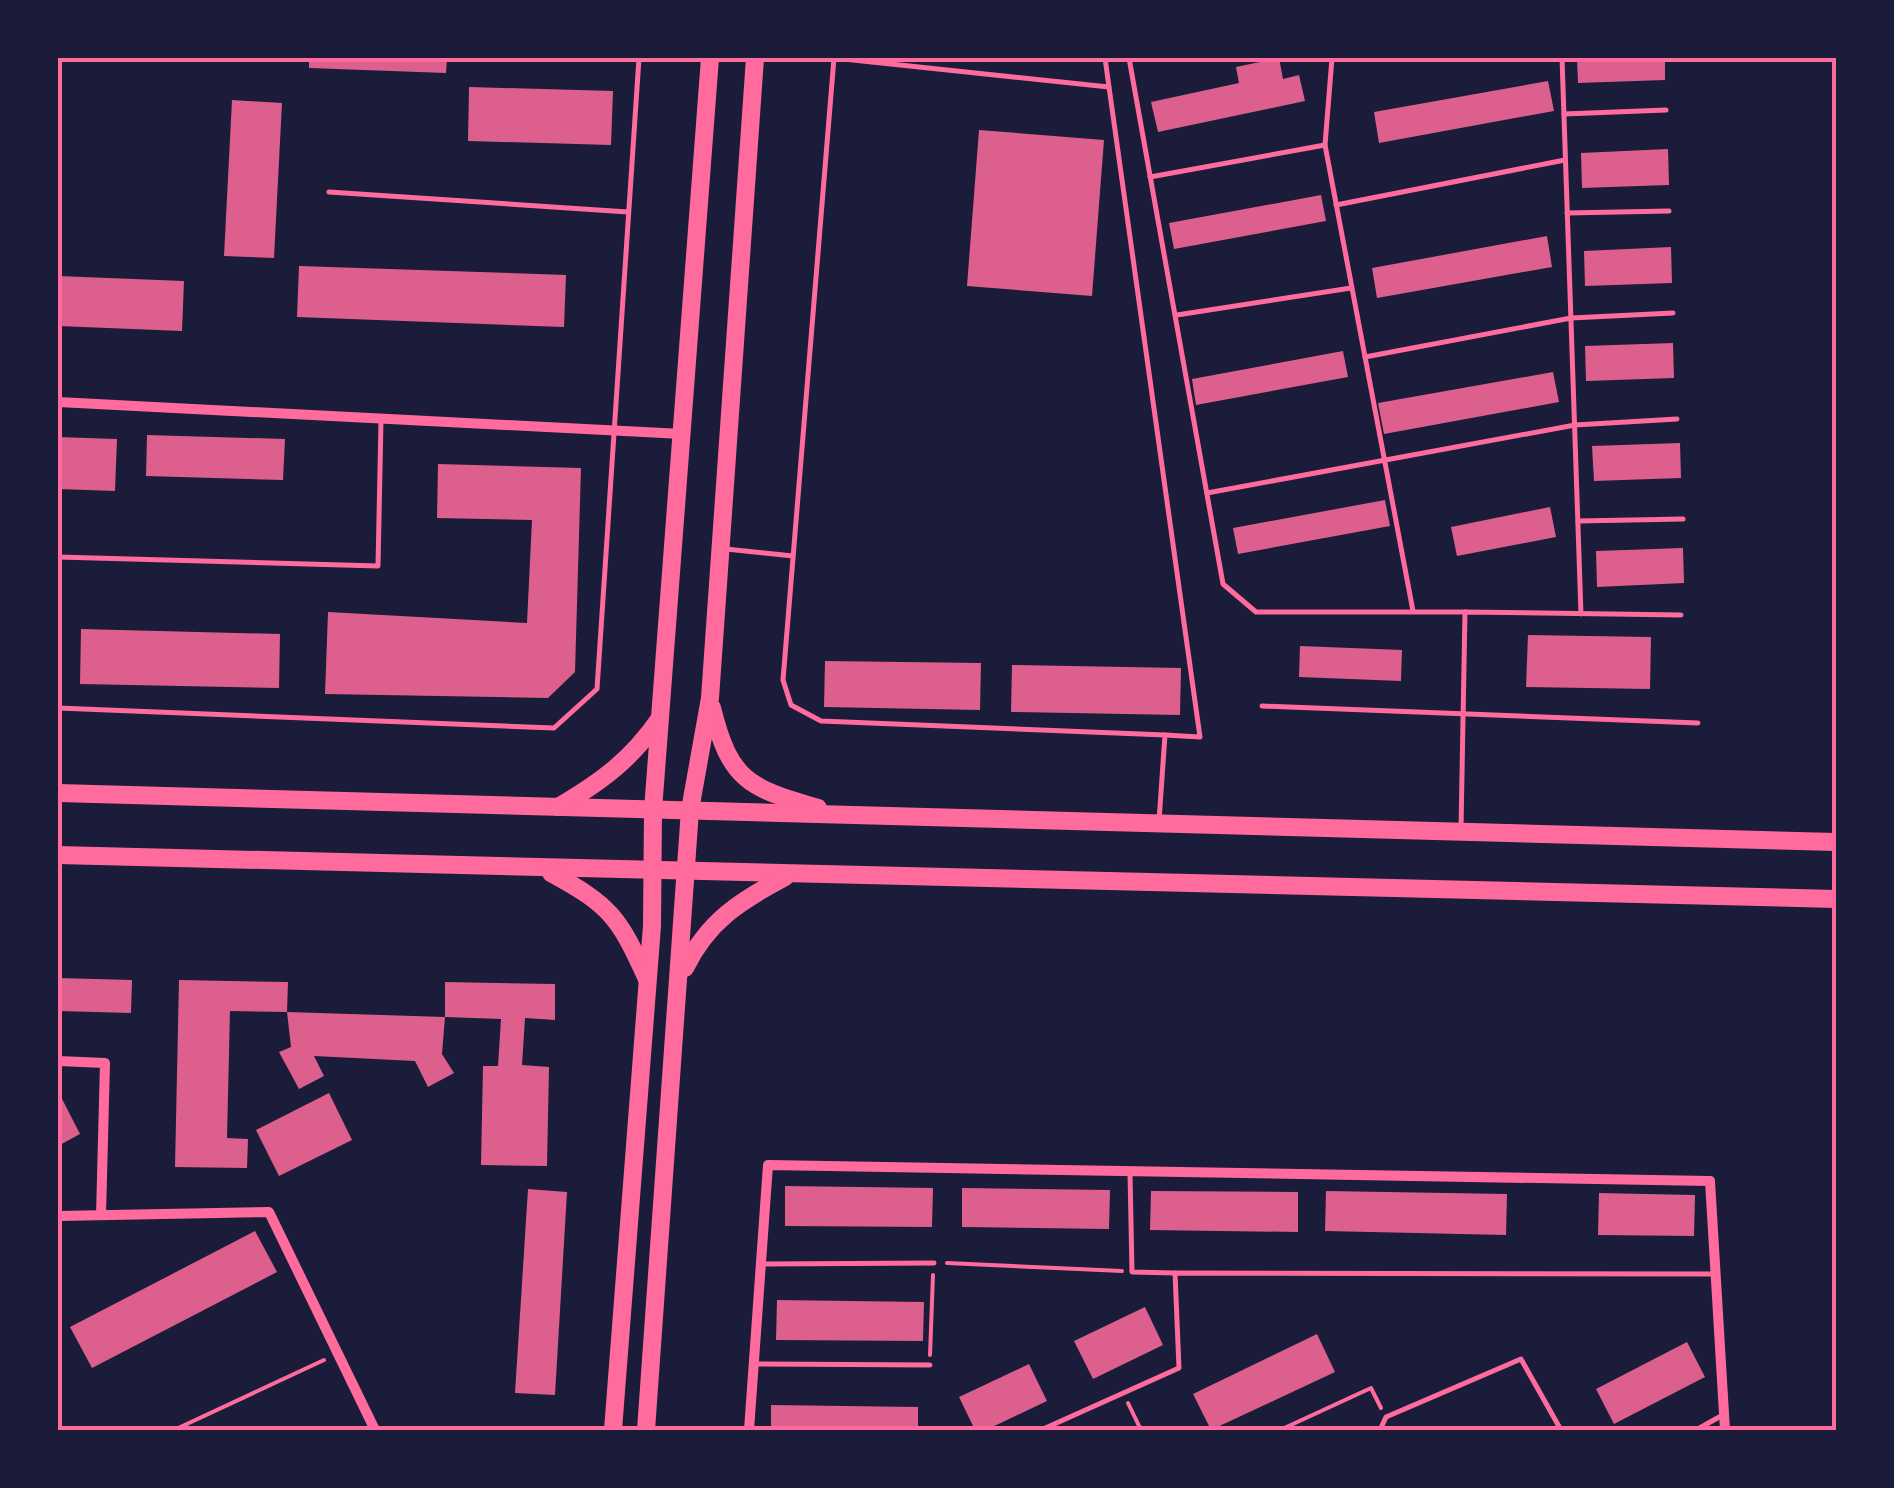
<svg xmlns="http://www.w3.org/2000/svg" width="1894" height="1488" font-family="'Sofia Sans Condensed',sans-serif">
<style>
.building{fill:#dd5f8e}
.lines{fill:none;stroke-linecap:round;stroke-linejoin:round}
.path{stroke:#ff6b9d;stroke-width:4}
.service{stroke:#ff6b9d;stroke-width:5}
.minor{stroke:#ff6b9d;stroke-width:10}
.primary{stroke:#ff6b9d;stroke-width:18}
.neatline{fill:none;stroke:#ff6b9d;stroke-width:4}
</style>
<rect width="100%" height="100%" fill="#1b1b3a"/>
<!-- building -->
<g class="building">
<polygon points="309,58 447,58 446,73 309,68"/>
<polygon points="1279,58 1283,79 1299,75 1305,101 1158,132 1151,102 1239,83 1236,67"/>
<polygon points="1577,58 1665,58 1665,80 1578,83"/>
<polygon points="1548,81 1554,111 1379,143 1374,112"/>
<polygon points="469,87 613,91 611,145 468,141"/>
<polygon points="232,100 282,103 274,258 224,256"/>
<polygon points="979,130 1104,140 1092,296 967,286"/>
<polygon points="1668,149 1669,185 1582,188 1581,153"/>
<polygon points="1321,195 1326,221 1174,249 1169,223"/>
<polygon points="1547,236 1552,267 1377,298 1372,268"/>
<polygon points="1671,247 1672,283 1585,286 1584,251"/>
<polygon points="299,266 566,275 564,327 297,317"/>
<polygon points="58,276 184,281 182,331 58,326"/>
<polygon points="1673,343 1674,378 1586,381 1585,346"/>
<polygon points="1343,351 1348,377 1196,405 1192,379"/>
<polygon points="1553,372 1559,402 1384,434 1378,403"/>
<polygon points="147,435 285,439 283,480 146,476"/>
<polygon points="58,437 117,439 115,491 58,489"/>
<polygon points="1680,443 1681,478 1594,481 1592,446"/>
<polygon points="438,464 581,468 575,672 548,698 325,694 328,612 527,623 532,520 437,518"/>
<polygon points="1385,500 1390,526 1238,554 1233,528"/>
<polygon points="1550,507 1556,537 1457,556 1451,527"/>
<polygon points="1683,548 1684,583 1597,587 1596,551"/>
<polygon points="81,629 280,634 279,688 80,684"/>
<polygon points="1528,635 1651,637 1650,689 1526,687"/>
<polygon points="1300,646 1402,650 1401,681 1299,677"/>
<polygon points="825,661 981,663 980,710 824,707"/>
<polygon points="1012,665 1181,668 1180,715 1011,712"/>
<polygon points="58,978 132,980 131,1013 58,1011"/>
<polygon points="179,980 288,982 287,1012 445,1017 445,982 555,984 555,1020 525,1018 522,1065 549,1067 547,1166 481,1165 483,1066 498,1066 501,1019 445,1017 442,1054 454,1073 428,1087 415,1061 314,1056 324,1076 299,1089 279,1052 291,1047 287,1012 230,1011 227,1138 248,1139 247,1168 175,1167"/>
<polygon points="58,1091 80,1134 58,1146"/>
<polygon points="329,1093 352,1140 279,1176 256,1130"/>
<polygon points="785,1186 933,1188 932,1227 785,1226"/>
<polygon points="962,1188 1110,1190 1109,1229 962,1227"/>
<polygon points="528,1189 567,1192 555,1395 515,1393"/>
<polygon points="1151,1191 1298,1192 1298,1232 1150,1230"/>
<polygon points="1326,1191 1507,1194 1506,1235 1325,1231"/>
<polygon points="1599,1193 1695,1195 1694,1236 1598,1235"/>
<polygon points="255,1231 277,1272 92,1368 70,1327"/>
<polygon points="777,1300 924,1302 923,1341 776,1340"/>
<polygon points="1145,1307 1163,1345 1093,1379 1074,1341"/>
<polygon points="1317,1334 1335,1372 1211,1430 1193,1394"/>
<polygon points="1687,1342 1705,1377 1614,1424 1596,1389"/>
<polygon points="1029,1364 1047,1401 986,1430 975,1430 959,1397"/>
<polygon points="771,1405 918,1407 918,1430 771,1430"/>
</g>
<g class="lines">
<!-- path -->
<g class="path">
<polyline points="1834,58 1836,175"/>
<polyline points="947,1263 1122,1271"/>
<polyline points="930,1355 933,1275"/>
<polyline points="1128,1403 1141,1430"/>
<polyline points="174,1430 324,1360"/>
<polyline points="1280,1430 1371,1388 1381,1408"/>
</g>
<!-- service -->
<g class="service">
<polyline points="834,58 783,680 791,705 821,721 1165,735 1159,821"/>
<polyline points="834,58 1109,87 1105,58"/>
<polyline points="1129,58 1223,584 1256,612 1465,612"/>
<polyline points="1332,58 1325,145 1413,611"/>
<polyline points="1562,58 1581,614"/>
<polyline points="1109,87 1200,737 1165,735"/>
<polyline points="1564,114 1666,110"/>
<polyline points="1150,177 1325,145"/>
<polyline points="329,192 628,212"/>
<polyline points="1336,205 1565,160"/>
<polyline points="1567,213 1669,211"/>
<polyline points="1177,315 1351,288"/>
<polyline points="1365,357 1571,318 1673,313"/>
<polyline points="1207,493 1575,425 1677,419"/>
<polyline points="1578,521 1683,519"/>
<polyline points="726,549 793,556"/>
<polyline points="58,557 378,566 381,421"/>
<polyline points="1262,706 1698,723"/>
<polyline points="58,708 554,728 597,689 639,58"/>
<polyline points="1461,829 1465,612 1681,615"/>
<polyline points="1130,1173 1132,1272 1175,1273"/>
<polyline points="764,1264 934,1263"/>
<polyline points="754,1364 930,1365"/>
<polyline points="1041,1430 1179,1368 1175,1273 1715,1274"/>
<polyline points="1380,1430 1386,1417 1521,1359 1561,1430"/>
<polyline points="1696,1430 1721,1416"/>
</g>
<!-- minor -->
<g class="minor">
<polyline points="58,402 682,434"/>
<polyline points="58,1061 105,1063 101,1215"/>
<polyline points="58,1216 269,1212 375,1430"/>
<polyline points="749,1430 768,1165 1710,1181 1725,1430"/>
</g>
<!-- primary -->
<g class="primary">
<path d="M 712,708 C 730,781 749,788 818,808"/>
<polyline points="58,793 1836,842"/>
<path d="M 558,807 C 601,782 631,760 660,718"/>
<polyline points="58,855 1836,899"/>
<path d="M 551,873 C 610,905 619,917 647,979"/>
<path d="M 685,968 C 708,921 740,901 785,877"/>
<polyline points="613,1430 652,926 653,810 710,58"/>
<polyline points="646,1430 690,810 710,698 755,58"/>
</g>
</g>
<!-- border -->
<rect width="1894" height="1488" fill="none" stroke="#1b1b3a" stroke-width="120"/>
<rect x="60" y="60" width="1774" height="1368" class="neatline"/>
</svg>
